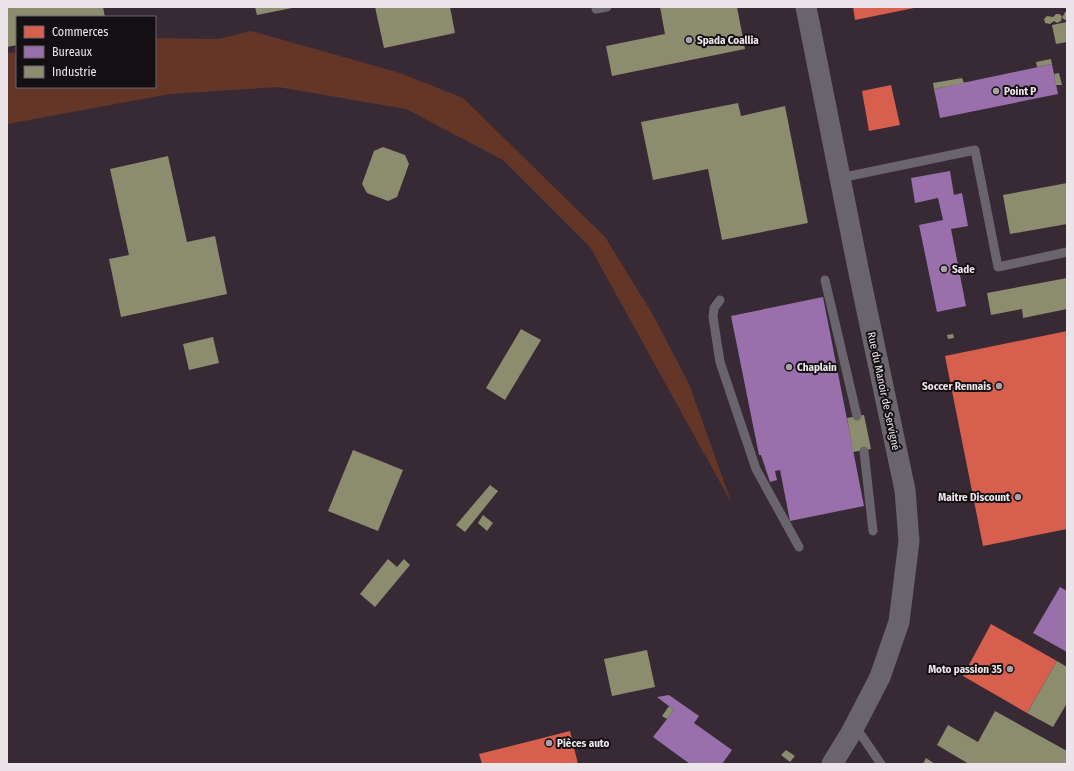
<svg xmlns="http://www.w3.org/2000/svg" width="1074" height="771" font-family="'Fira Sans Condensed',sans-serif">
<style>
.built{fill:#382a34;fill-rule:evenodd}
.green{fill:#643627}
.shops{fill:#d6604d}
.offices{fill:#9970ab}
.industry{fill:#8c8c6e}
.lines{fill:none;stroke-linecap:round;stroke-linejoin:round}
.service{stroke:#6a656d;stroke-width:9}
.tertiary{stroke:#6a656d;stroke-width:21}
.poi-dot{fill:#a8a2a6;stroke:#140f12;stroke-width:1.5}
.labels{text-anchor:middle;stroke-width:4;stroke-linejoin:round;paint-order:stroke}
.poi-label{font-size:11px;font-weight:bold;fill:#ebe5e9;stroke:#140f12;text-anchor:start}
.street-label{font-size:11px;fill:#ebe5e9;stroke:#140f12}
</style>
<rect width="100%" height="100%" fill="#2d272a"/>
<!-- built -->
<path class="built" d="M 7,7 L 1067,7 L 1067,764 L 7,764 ZM 17,17 L 155,17 L 155,87 L 17,87 Z"/>
<!-- green -->
<polygon class="green" points="251,31 400,73 463,98 605,237 653,315 689,384 732,504 590,247 503,160 406,109 278,87 170,94 7,124 7,53 17,53 17,87 155,87 155,38 218,39"/>
<!-- shops -->
<g class="shops">
<polygon points="853,7 914,7 914,8 855,20"/>
<polygon points="891,85 900,125 869,131 862,91"/>
<polygon points="1067,331 1067,529 983,546 945,356"/>
<polygon points="991,624 1057,661 1027,713 963,676"/>
<polygon points="570,731 578,764 482,764 479,754"/>
</g>
<!-- offices -->
<g class="offices">
<polygon points="1052,64 1058,94 940,118 934,89"/>
<polygon points="950,171 954,195 962,193 968,226 951,229 966,306 937,312 919,225 943,220 938,198 915,203 911,178"/>
<polygon points="823,297 864,506 790,521 780,470 775,471 777,480 770,482 761,455 759,455 731,316"/>
<polygon points="1060,587 1067,591 1067,652 1033,633"/>
<polygon points="669,695 699,716 694,723 732,750 722,764 690,764 653,737 674,710 657,697"/>
</g>
<!-- industry -->
<g class="industry">
<polygon points="7,7 103,7 105,17 17,17 17,45 7,47"/>
<polygon points="255,7 292,7 292,8 257,15"/>
<polygon points="375,7 450,7 455,33 384,48"/>
<polygon points="660,7 737,7 745,49 612,76 606,46 665,34"/>
<polygon points="1065,12 1067,12 1067,21 1062,18"/>
<polygon points="1056,14 1059,14 1062,16 1061,21 1057,23 1054,21 1050,24 1045,23 1044,19 1047,16 1053,17"/>
<polygon points="1067,22 1067,42 1056,44 1052,25"/>
<polygon points="1051,59 1052,64 1037,67 1036,62"/>
<polygon points="1059,73 1062,85 1056,85 1054,74"/>
<polygon points="962,78 964,83 934,89 933,83"/>
<polygon points="738,103 741,116 785,106 808,223 722,240 708,169 653,180 641,122"/>
<polygon points="383,147 405,155 409,164 397,197 388,201 367,193 362,184 374,151"/>
<polygon points="168,156 187,242 215,236 227,294 121,317 109,259 129,255 110,169"/>
<polygon points="1067,183 1067,224 1010,234 1003,195"/>
<polygon points="1067,278 1067,309 1023,318 1022,309 991,315 987,293"/>
<polygon points="521,329 541,340 505,400 486,388"/>
<polygon points="953,334 954,338 948,339 947,335"/>
<polygon points="213,337 219,363 189,370 183,344"/>
<polygon points="864,415 871,449 853,452 847,418"/>
<polygon points="353,450 403,470 378,531 328,511"/>
<polygon points="490,485 498,491 465,532 456,525"/>
<polygon points="483,515 493,523 487,531 478,523"/>
<polygon points="388,559 397,567 404,559 410,565 375,607 360,594"/>
<polygon points="647,650 655,687 612,696 604,659"/>
<polygon points="1057,661 1067,667 1067,703 1053,727 1027,713"/>
<polygon points="669,706 674,710 667,719 662,716"/>
<polygon points="995,711 1067,751 1067,764 969,764 937,745 948,725 978,742"/>
<polygon points="786,750 795,756 790,762 781,755"/>
<polygon points="926,758 935,764 923,764"/>
</g>
<g class="lines">
<!-- service -->
<g class="service">
<polyline points="596,9 607,7"/>
<polyline points="840,178 975,150 998,267 1067,252"/>
<polyline points="825,280 857,416"/>
<polyline points="720,300 714,308 713,317 720,362 756,469 799,547"/>
<polyline points="864,451 873,531"/>
<polyline points="855,726 881,764"/>
</g>
<!-- tertiary -->
<polyline class="tertiary" points="806,7 859,273 905,490 909,541 899,622 880,677 851,733 832,764"/>
</g>
<!-- markers -->
<g class="poi-dot">
<circle cx="689" cy="40" r="4"/>
<circle cx="996" cy="91" r="4"/>
<circle cx="944" cy="269" r="4"/>
<circle cx="789" cy="367" r="4"/>
<circle cx="999" cy="386" r="4"/>
<circle cx="1018" cy="497" r="4"/>
<circle cx="1010" cy="669" r="4"/>
<circle cx="549" cy="743" r="4"/>
</g>
<g class="labels">
<!-- poi labels -->
<g class="poi-label">
<text x="697" y="44">Spada Coallia</text>
<text x="1004" y="95">Point P</text>
<text x="952" y="273">Sade</text>
<text x="797" y="371">Chaplain</text>
<text x="991" y="390" text-anchor="end">Soccer Rennais</text>
<text x="1010" y="501" text-anchor="end">Maitre Discount</text>
<text x="1002" y="673" text-anchor="end">Moto passion 35</text>
<text x="557" y="747">Pièces auto</text>
</g>
<!-- street labels -->
<g class="street-label">
<text transform="translate(884 391) rotate(78)" y="4">Rue du Manoir de Servigné</text>
</g>
</g>
<!-- border -->
<rect width="1074" height="771" fill="none" stroke="#ebe5e9" stroke-width="16"/>
<!-- legend -->
<rect x="16" y="16" width="140" height="72" fill="#140f12" stroke="#6a6568"/>
<rect x="24" y="26" width="20" height="12" fill="#d6604d" stroke="#6a6568"/>
<text x="52" y="36" font-size="12" fill="#ebe5e9">Commerces</text>
<rect x="24" y="46" width="20" height="12" fill="#9970ab" stroke="#6a6568"/>
<text x="52" y="56" font-size="12" fill="#ebe5e9">Bureaux</text>
<rect x="24" y="66" width="20" height="12" fill="#8c8c6e" stroke="#6a6568"/>
<text x="52" y="76" font-size="12" fill="#ebe5e9">Industrie</text>
</svg>
